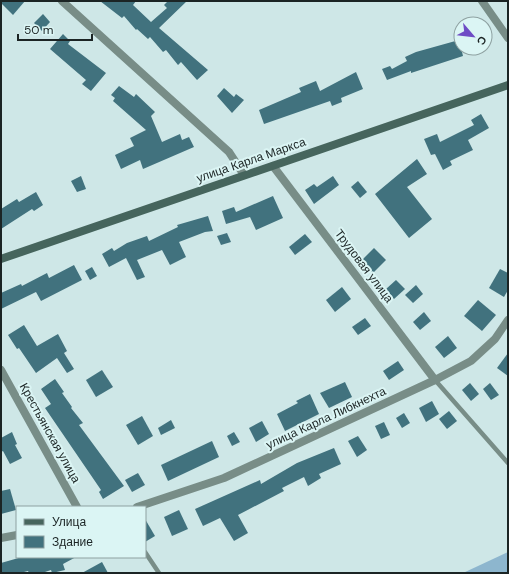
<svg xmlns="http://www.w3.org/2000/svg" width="509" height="574" font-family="'DM Sans',sans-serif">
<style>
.water{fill:#8db6ce}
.building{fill:#41727e}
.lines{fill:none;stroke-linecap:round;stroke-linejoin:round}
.lane{stroke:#788d87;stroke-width:4.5}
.street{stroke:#788d87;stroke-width:8}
.secondary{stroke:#46655d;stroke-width:8}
.labels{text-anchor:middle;stroke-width:4;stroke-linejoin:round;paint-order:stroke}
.street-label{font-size:12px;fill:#1b2424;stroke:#dbf5f4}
</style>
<rect width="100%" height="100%" fill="#cee7e7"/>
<!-- water -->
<polygon class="water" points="508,552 508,573 463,573"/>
<!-- building -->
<g class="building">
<polygon points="1,1 25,1 13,15 1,3"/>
<polygon points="100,1 136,1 133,5 151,22 167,8 164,5 168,1 187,1 159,28 208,70 197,80 181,62 178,65 166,50 163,52 150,37 148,39 137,29 136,30 124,16 122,18"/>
<polygon points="43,14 50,22 42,31 34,23"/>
<polygon points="63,34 70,41 68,44 106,73 91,91 82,84 86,80 50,49"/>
<polygon points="459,40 463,56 411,73 411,71 387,80 382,69 390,66 392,69 407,61 405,57 416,52"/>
<polygon points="356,72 363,89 341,98 342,102 332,106 330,101 264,124 259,110 301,92 299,88 316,81 320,91"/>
<polygon points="119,86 134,97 136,94 155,112 151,116 162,142 180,134 182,140 189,137 194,147 143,169 140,160 121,169 115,155 134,146 130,138 146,130 113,101 115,98 111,95"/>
<polygon points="224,88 234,97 236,94 244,100 232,113 217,96"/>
<polygon points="481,114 489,128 468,140 473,150 450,161 452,165 443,170 435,154 431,155 424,139 437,134 440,142 474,125 471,120"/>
<polygon points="417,159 427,174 407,187 432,219 409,238 375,194"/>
<polygon points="81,176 86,189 77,192 71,181"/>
<polygon points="333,176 339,185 314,204 305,190 314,184 317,187"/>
<polygon points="358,181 367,192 360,198 351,187"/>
<polygon points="36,192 43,205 34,211 32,209 1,229 1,209 17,199 19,202"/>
<polygon points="273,196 283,218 256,230 250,217 226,224 222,211 234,207 236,212"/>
<polygon points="208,216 213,231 205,232 179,242 186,257 170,265 162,250 137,260 145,277 137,280 126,258 109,267 102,254 112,248 114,251 127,243 147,236 149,241 178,227 177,225"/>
<polygon points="227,233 231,242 221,245 217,236"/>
<polygon points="305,234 312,242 295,255 289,247"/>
<polygon points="374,248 386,260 373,273 361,261"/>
<polygon points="74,265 82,280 41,301 36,292 1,309 1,293 21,284 22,286 47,273 49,278"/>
<polygon points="92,267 97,276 90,280 85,271"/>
<polygon points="500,269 508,273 508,290 504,297 489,288"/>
<polygon points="396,280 405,289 394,299 386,289"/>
<polygon points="416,285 423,294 413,303 405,295"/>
<polygon points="342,287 351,299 335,312 326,300"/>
<polygon points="478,300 496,315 482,331 464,316"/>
<polygon points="424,312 431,321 420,330 413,322"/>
<polygon points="365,318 371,326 358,335 352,327"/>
<polygon points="24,325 37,346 58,334 67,351 64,353 74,369 67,373 57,358 36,373 19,348 17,349 8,335"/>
<polygon points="448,336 457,348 444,358 435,347"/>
<polygon points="508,353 508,376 497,368"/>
<polygon points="398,361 404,370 389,380 383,371"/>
<polygon points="102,370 113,387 96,397 86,380"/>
<polygon points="55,379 64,392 62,393 72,407 71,408 83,423 79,425 124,486 103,499 99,492 101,490 45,408 51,404 41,389"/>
<polygon points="345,382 352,397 329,408 320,393"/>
<polygon points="470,383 479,394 471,401 462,390"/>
<polygon points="490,383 499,395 491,400 483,389"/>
<polygon points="310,394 319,414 285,431 277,414 298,403 296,401"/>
<polygon points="432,401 439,414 426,422 419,408"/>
<polygon points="449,411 457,421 447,429 439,419"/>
<polygon points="404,413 410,423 402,428 396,418"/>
<polygon points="142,416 153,436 138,445 126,425"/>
<polygon points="171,420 175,428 161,435 158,428"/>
<polygon points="262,421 269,434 256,442 249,428"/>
<polygon points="384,422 390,435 381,439 375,426"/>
<polygon points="12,432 17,444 15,445 22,458 10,464 3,451 1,452 1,438"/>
<polygon points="234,432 240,442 232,446 227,436"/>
<polygon points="358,436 367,450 357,457 348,441"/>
<polygon points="212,441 219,457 168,481 161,465"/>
<polygon points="334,448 341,464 319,474 321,478 308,486 304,477 282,488 284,491 238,515 248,533 234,541 220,518 203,526 195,509 260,480 261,484 297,463"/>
<polygon points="138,473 145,485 132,492 125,480"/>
<polygon points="10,489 16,510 1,514 1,491"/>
<polygon points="179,510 188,529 172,536 164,517"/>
<polygon points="145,519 155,536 145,542"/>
<polygon points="22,557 76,557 63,564 65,570 52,573 51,570 42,573 29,573 28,571 20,573 1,573 1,563"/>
<polygon points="102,562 108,573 82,573"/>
</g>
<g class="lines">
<!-- lane -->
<g class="lane">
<polyline points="435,380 508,463"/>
<polyline points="145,552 159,573"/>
</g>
<!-- street -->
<g class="street">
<polyline points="62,1 229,152 244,175"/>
<polyline points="482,1 508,38"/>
<polyline points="273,166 435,380"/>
<polyline points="1,370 77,507"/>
<polyline points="137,507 224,478 435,380 471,361 495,339 508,320"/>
<polyline points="1,538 17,535"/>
</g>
<!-- secondary -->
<polyline class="secondary" points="1,259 508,85"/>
</g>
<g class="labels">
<!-- street labels -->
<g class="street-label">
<text transform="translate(251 160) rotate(-19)" y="4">улица Карла Маркса</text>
<text transform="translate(364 266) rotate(53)" y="4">Трудовая улица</text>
<text transform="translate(326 418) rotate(-25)" y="4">улица Карла Либкнехта</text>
<text transform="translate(50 433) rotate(61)" y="4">Крестьянская улица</text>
</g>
</g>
<!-- border -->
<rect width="509" height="574" fill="none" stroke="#1b2424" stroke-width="4"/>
<!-- legend -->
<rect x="16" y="506" width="130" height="52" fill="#dbf5f4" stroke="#8ea1a1"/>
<rect x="24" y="519" width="20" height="6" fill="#46655d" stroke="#8ea1a1"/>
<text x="52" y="526" font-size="12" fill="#1b2424">Улица</text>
<rect x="24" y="536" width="20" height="12" fill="#41727e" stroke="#8ea1a1"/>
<text x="52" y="546" font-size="12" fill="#1b2424">Здание</text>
<!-- north arrow -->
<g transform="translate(473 36) rotate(118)"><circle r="19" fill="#dbf5f4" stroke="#8ea1a1"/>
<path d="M0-3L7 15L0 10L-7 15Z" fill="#6e4cc5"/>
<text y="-6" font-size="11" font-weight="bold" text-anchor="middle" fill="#1b2424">С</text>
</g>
<!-- scale -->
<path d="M18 34v6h74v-6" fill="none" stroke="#1b2424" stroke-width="2"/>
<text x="24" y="34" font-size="12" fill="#1b2424" stroke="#dbf5f4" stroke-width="3" paint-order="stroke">50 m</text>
</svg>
